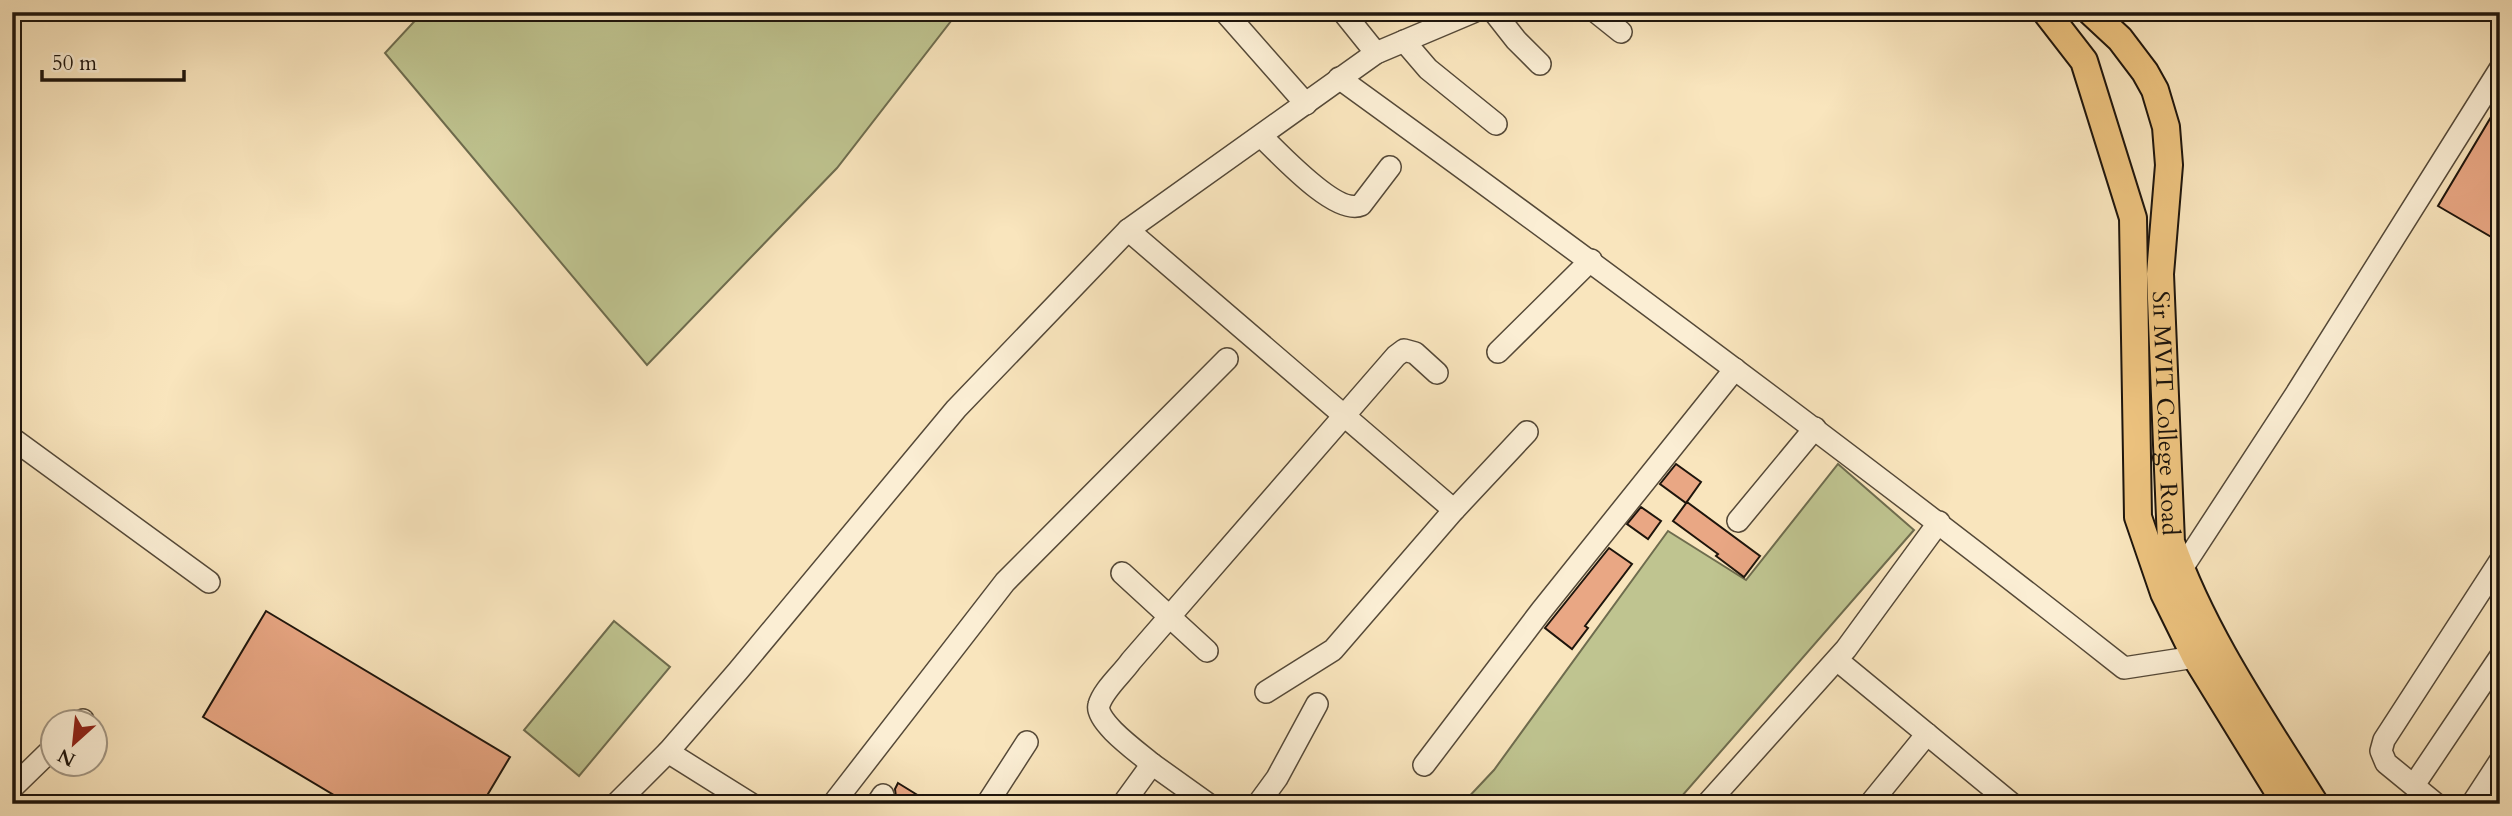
<svg xmlns="http://www.w3.org/2000/svg" width="2512" height="816" font-family="Cardo,serif">
<style>
.green{fill:#bfc490;stroke:#6e6c4e;stroke-width:2}
.building{fill:#e9a784;stroke:#1e150c;stroke-width:2}
.lines{fill:none;stroke-linecap:round;stroke-linejoin:round}
.minor-casing{stroke:#554938;stroke-width:24}
.major-casing{stroke:#1e150c;stroke-width:30}
.minor{stroke:#fbeed4;stroke-width:21}
.major{stroke:#ecc27e;stroke-width:26}
.labels{text-anchor:middle;stroke-width:5;stroke-linejoin:round;paint-order:stroke}
.street-label{font-size:24px;fill:#1e150c;stroke:#fbeed4}
</style>
<rect width="100%" height="100%" fill="#f9e5bd"/>
<filter id="stains"><feTurbulence type="fractalNoise" baseFrequency=".00286" numOctaves="4"/><feColorMatrix values="0 0 0 0 .2 0 0 0 0 .09 0 0 0 0 .02 0 0 0 .5 -.17"/></filter>
<radialGradient id="worn" r=".72"><stop offset=".6" stop-color="#630" stop-opacity="0"/><stop offset="1" stop-color="#630" stop-opacity=".3"/></radialGradient>
<!-- green -->
<g class="green">
<polygon points="423,12 958,12 837,168 647,365 385,53"/>
<polygon points="1838,464 1914,530 1675,804 1462,804 1494,770 1668,531 1746,580"/>
<polygon points="614,621 670,667 579,776 524,730"/>
</g>
<!-- building -->
<g class="building">
<polygon points="2500,102 2500,242 2438,206"/>
<polygon points="1676,464 1701,482 1686,503 1660,484"/>
<polygon points="1687,502 1760,556 1744,577 1716,556 1718,554 1673,521"/>
<polygon points="1641,507 1661,521 1648,539 1627,524"/>
<polygon points="1609,548 1632,564 1585,626 1588,628 1572,649 1545,628"/>
<polygon points="266,611 510,757 482,804 349,804 203,717"/>
<polygon points="898,783 932,804 893,804 896,797 895,789"/>
</g>
<g class="lines">
<defs>
<g id="minor">
<polyline points="1225,12 1306,104"/>
<polyline points="1343,12 1376,53"/>
<polyline points="1494,12 1516,40 1540,64"/>
<polyline points="1596,12 1621,32"/>
<polyline points="1404,41 1428,69 1496,124"/>
<path d="M 1339,78 C 1604,270 1867,465 2124,668 L 2208,655"/>
<path d="M 1261,136 C 1279,153 1336,216 1361,205 L 1390,167"/>
<polyline points="1128,230 1454,510"/>
<polyline points="1498,352 1591,260"/>
<polyline points="13,439 209,582"/>
<polyline points="1738,521 1815,428"/>
<polyline points="2181,570 2296,394 2500,69"/>
<polyline points="1122,573 1207,651"/>
<polyline points="1837,660 2012,804"/>
<polyline points="1266,692 1333,650 1454,510 1527,432"/>
<polyline points="81,722 83,720"/>
<polyline points="668,752 751,804"/>
<path d="M 1152,764 C 1139,753 1094,721 1099,705 C 1103,690 1122,674 1131,661 L 1396,356 L 1404,350 L 1415,353 L 1437,373"/>
<polyline points="1424,765 1541,611 1735,369"/>
<polyline points="2414,785 2500,657"/>
<polyline points="12,788 52,749"/>
<polyline points="616,804 668,752 738,671 956,409 1128,230 1376,53 1473,12"/>
<polyline points="833,804 1005,582 1227,359"/>
<polyline points="877,804 883,795"/>
<polyline points="987,804 1027,742"/>
<polyline points="1123,804 1152,764 1208,804"/>
<polyline points="1258,804 1277,778 1317,704"/>
<polyline points="1707,804 1846,649 1939,522"/>
<polyline points="1870,804 1927,734"/>
<polyline points="2436,804 2386,763 2381,751 2384,740 2500,561"/>
<polyline points="2472,804 2500,761"/>
</g>
<g id="major">
<polyline points="2046,12 2084,61 2133,218 2138,517 2164,593 2196,658 2286,804"/>
<path id="s1" d="M 2091,12 L 2120,39 L 2145,72 L 2155,90 L 2166,127 L 2169,165 L 2160,274 L 2171,542 C 2204,636 2262,719 2315,804"/>
</g>
</defs>
<!-- minor casing -->
<use href="#minor" class="minor-casing"/>
<!-- major casing -->
<use href="#major" class="major-casing"/>
<!-- minor -->
<use href="#minor" class="minor"/>
<!-- major -->
<use href="#major" class="major"/>
</g>
<g class="labels">
<!-- street labels -->
<g class="street-label">
<text dy="8" stroke="none"><textPath href="#s1" startOffset="427">Sir MVIT College Road</textPath></text>
</g>
</g>
<!-- margin -->
<rect width="2512" height="816" fill="none" stroke="#f9e5bd" stroke-width="42"/>
<rect x="14" y="14" width="2484" height="788" fill="none" stroke="#1e150c" stroke-width="3.5"/>
<rect x="21" y="21" width="2470" height="774" fill="none" stroke="#1e150c" stroke-width="2"/>
<!-- north arrow -->
<g transform="translate(74 743) rotate(207)"><circle r="33" fill="#fbeed4" stroke="#a39784" stroke-width="2"/>
<path d="M0-5L12 26L0 18L-12 26Z" fill="#8f2418"/>
<text y="-10" font-size="19" font-weight="bold" text-anchor="middle" fill="#1e150c">N</text>
</g>
<!-- scale -->
<path d="M42 70v10h142v-10" fill="none" stroke="#1e150c" stroke-width="3.5"/>
<text x="52" y="70" font-size="21" fill="#1e150c" stroke="#fbeed4" stroke-width="5" paint-order="stroke">50 m</text>
<rect width="100%" height="100%" filter="url(#stains)"/>
<rect width="100%" height="100%" fill="url(#worn)"/>
</svg>
